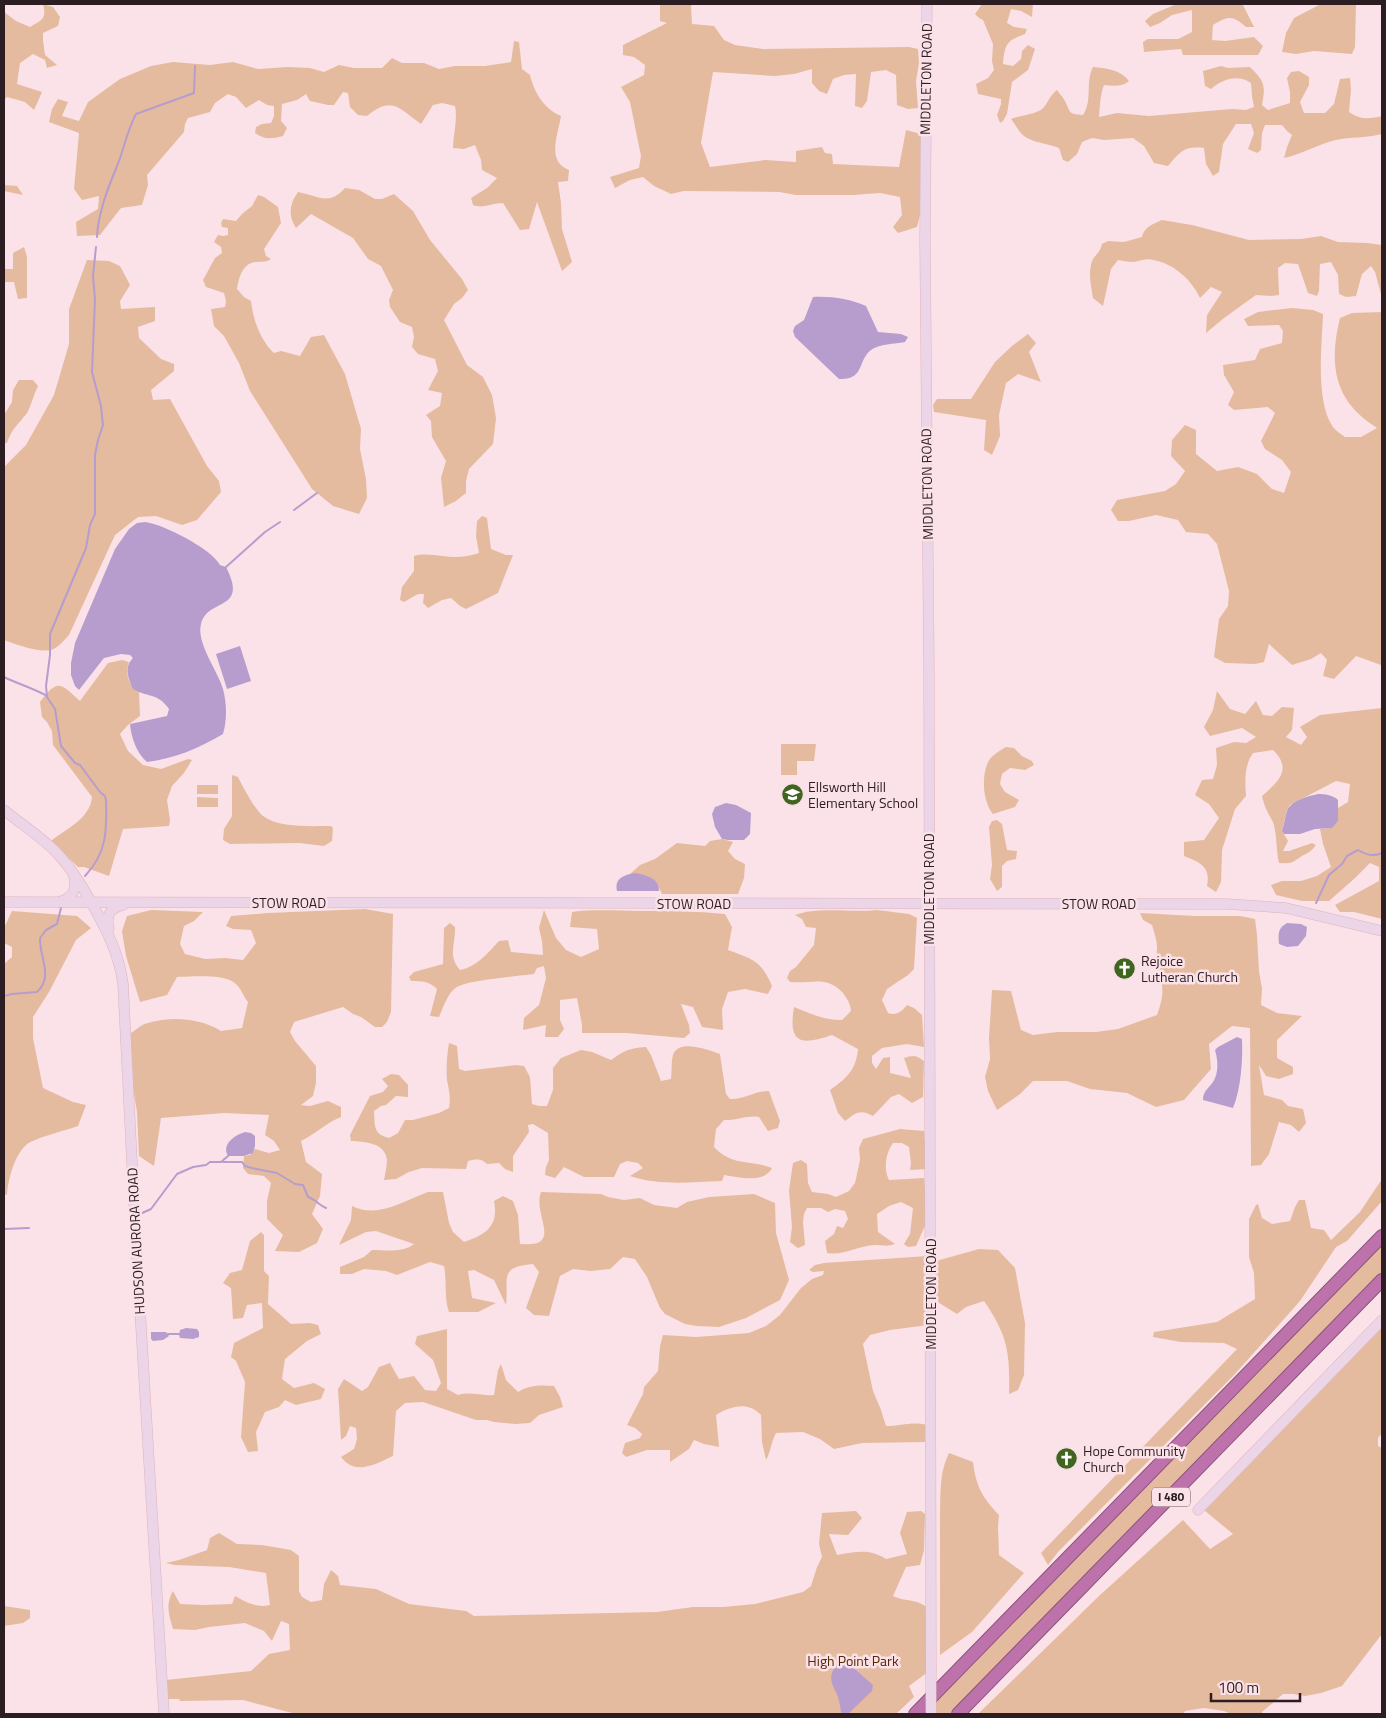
<svg xmlns="http://www.w3.org/2000/svg" width="1386" height="1718" font-family="'Titillium Web',sans-serif">
<style>
.green{fill:#e5bb9f}
.water{fill:#b79dcd}
.lines{fill:none;stroke-linecap:round;stroke-linejoin:round}
.stream{stroke:#b79dcd;stroke-width:2}
.secondary-casing{stroke:#dcb5be;stroke-width:11}
.highway-casing{stroke:#8b547b;stroke-width:14}
.secondary{stroke:#ecd5e6;stroke-width:10}
.highway{stroke:#be72ac;stroke-width:12}
.secondary-bridge-casing{stroke:#dcb5be;stroke-width:11;stroke-linecap:butt}
.secondary-bridge{stroke:#ecd5e6;stroke-width:10}
.labels{text-anchor:middle;stroke-width:5;stroke-linejoin:round;paint-order:stroke}
.shield{fill:#fbe2e8;stroke:#69585d;stroke-width:1}
.shield-label{font-size:12px;font-weight:bold;fill:#2b1d21}
.street-label{font-size:14px;fill:#2b1d21;stroke:#fbe2e8}
.poi-label{font-size:14px;fill:#2b1d21;stroke:#fbe2e8;text-anchor:start}
.park-label{font-size:14px;fill:#562800;stroke:#fbe2e8}
</style>
<rect width="100%" height="100%" fill="#fbe2e8"/>
<!-- green -->
<g class="green">
<path d="M 43,4 L 53,7 L 60,17 L 58,26 L 43,33 L 43,40 L 45,55 L 57,65 L 47,68 L 45,60 L 33,54 L 20,63 L 17,84 L 42,92 L 34,110 L 25,102 L 7,97 L 4,100 L 4,12 L 16,21 L 30,27 C 42,20 47,19 43,4 Z"/>
<polygon points="660,4 694,4 691,6 692,24 714,26 724,40 735,45 763,49 909,47 918,49 919,63 916,81 918,108 908,109 897,105 896,75 886,70 871,72 867,101 862,108 855,106 856,74 844,75 833,79 827,94 819,91 812,83 812,69 794,74 775,76 713,72 701,143 710,167 765,160 796,162 796,151 822,147 825,153 832,154 833,164 899,167 906,130 921,134 920,215 917,227 898,233 893,227 902,215 900,197 880,193 853,195 796,195 779,192 684,191 671,194 654,186 643,177 630,180 615,188 610,177 639,168 641,156 630,102 621,87 644,75 645,65 634,57 623,55 623,45 667,23 660,21"/>
<path d="M 982,4 L 1033,4 L 1032,17 L 1021,11 L 1011,9 L 1007,23 L 1014,27 L 1027,29 L 1025,34 C 1006,41 1005,44 1003,64 L 1013,66 L 1021,59 L 1022,51 L 1028,45 L 1035,49 L 1028,70 L 1012,82 L 1007,114 L 1003,121 L 1000,123 L 997,115 L 1001,104 L 1001,99 L 978,94 L 976,84 L 988,78 L 994,70 L 992,61 L 993,44 L 983,20 L 979,18 L 975,14 Z"/>
<path d="M 1177,4 L 1243,5 L 1254,27 L 1246,27 C 1232,15 1229,16 1213,25 L 1212,40 L 1225,41 L 1254,37 L 1263,46 L 1258,55 L 1183,55 L 1181,49 L 1144,52 L 1143,42 L 1148,39 L 1178,39 L 1192,32 L 1192,10 L 1172,15 L 1160,23 L 1150,27 L 1145,21 L 1153,14 Z"/>
<polygon points="1321,4 1356,4 1355,47 1352,54 1314,51 1296,54 1282,52 1286,33 1294,18"/>
<path d="M 514,41 L 519,42 L 522,69 L 530,75 C 534,92 544,109 561,116 C 558,135 546,161 569,170 L 568,181 L 558,182 L 561,203 L 562,229 L 572,262 L 562,271 L 537,202 L 529,229 L 520,230 L 503,203 C 492,203 483,209 473,205 L 471,198 L 487,188 L 497,178 L 482,170 L 481,160 L 475,145 L 464,149 L 453,148 C 453,134 458,120 455,106 L 442,103 L 433,105 L 421,124 C 399,109 393,95 367,116 L 358,115 L 350,107 L 348,93 L 343,92 L 334,105 L 328,105 L 310,101 L 306,94 L 297,100 L 282,104 L 281,121 L 287,128 L 283,136 C 271,139 265,140 255,133 L 256,127 L 262,124 L 271,123 L 274,116 L 274,106 L 267,105 L 259,100 L 246,108 L 236,97 L 228,94 L 215,103 L 210,112 L 188,118 L 185,124 L 184,132 L 147,175 L 148,185 L 142,205 L 121,208 L 100,235 L 77,236 L 76,222 L 98,209 L 99,196 L 82,200 L 74,189 L 79,133 L 49,122 L 52,109 L 58,99 L 68,102 L 62,116 L 79,121 L 88,102 L 120,79 L 151,66 L 173,62 L 210,65 L 233,62 L 258,69 L 288,67 L 310,68 L 324,72 L 339,65 L 354,68 L 382,68 L 392,58 L 402,63 L 424,63 L 439,69 L 455,66 L 485,66 L 511,62 Z"/>
<path d="M 1221,66 L 1228,68 L 1250,67 C 1264,81 1266,84 1262,105 L 1268,110 L 1290,103 L 1290,92 L 1287,78 L 1291,72 L 1299,71 L 1309,77 L 1309,85 L 1300,102 L 1304,113 L 1325,113 L 1334,104 L 1340,79 L 1350,78 L 1351,90 L 1349,112 C 1361,120 1369,119 1382,116 L 1382,134 C 1367,138 1351,137 1336,140 C 1318,144 1303,154 1284,158 L 1287,147 L 1292,135 L 1287,131 L 1282,125 L 1265,125 L 1262,133 L 1261,150 L 1257,153 L 1248,149 L 1254,133 L 1251,124 L 1236,124 L 1223,144 L 1219,172 L 1213,176 L 1206,164 L 1204,148 C 1184,146 1181,151 1168,166 L 1154,163 L 1144,146 L 1133,138 L 1104,140 L 1092,138 L 1082,142 L 1077,154 L 1068,162 L 1063,160 L 1059,148 C 1049,144 1031,142 1024,136 C 1019,132 1015,124 1011,119 C 1021,115 1034,115 1042,109 C 1048,104 1049,96 1057,90 C 1059,93 1063,97 1065,101 C 1071,113 1068,114 1083,115 C 1093,100 1085,82 1093,67 C 1106,68 1121,70 1129,81 C 1122,87 1113,86 1104,85 C 1100,95 1100,106 1099,117 L 1117,113 L 1149,116 L 1232,109 L 1246,110 L 1254,107 L 1252,96 L 1251,83 C 1237,74 1223,79 1211,89 L 1205,86 L 1203,71 Z"/>
<polygon points="4,185 17,186 23,195 4,191"/>
<path d="M 345,188 L 359,190 L 375,199 L 382,199 L 394,194 L 413,211 L 430,240 L 462,279 L 468,290 L 462,298 L 454,304 L 444,320 L 467,365 L 483,377 L 492,395 L 496,418 L 493,444 L 469,469 L 466,481 L 466,493 L 456,501 L 444,507 L 441,478 L 446,461 L 432,437 L 431,421 L 426,415 L 440,406 L 442,393 L 428,390 L 438,371 L 435,359 L 418,354 L 412,347 L 414,337 L 412,327 L 400,322 L 390,307 L 389,300 L 393,290 L 381,266 L 368,259 L 353,238 L 311,214 L 296,228 C 288,216 289,204 298,192 C 319,196 329,206 345,188 Z"/>
<path d="M 258,195 L 264,197 L 278,207 L 281,223 L 264,249 L 266,256 L 271,259 C 265,263 262,261 255,262 C 242,264 239,278 237,289 L 244,297 L 251,301 C 253,319 260,340 274,353 L 281,351 L 300,356 L 311,337 L 324,335 L 345,374 L 361,429 L 360,449 L 366,479 L 367,498 L 359,514 L 333,506 L 312,489 L 250,391 L 239,363 L 224,336 L 214,326 L 211,309 L 225,307 L 226,301 L 224,293 L 206,287 L 203,280 L 215,258 L 222,253 L 221,247 L 214,242 L 218,235 L 223,236 L 228,235 L 228,228 L 222,227 L 221,223 L 223,219 L 236,221 L 242,214 L 252,206 Z"/>
<path d="M 1162,220 L 1192,225 L 1249,240 L 1301,239 L 1321,236 L 1338,242 L 1367,243 L 1382,245 L 1382,298 L 1375,272 L 1371,266 L 1362,274 L 1356,296 L 1346,297 L 1339,294 L 1338,275 L 1331,262 L 1320,264 L 1319,291 L 1317,296 L 1308,293 L 1298,264 L 1285,263 L 1278,268 L 1279,295 L 1271,296 L 1256,295 L 1224,318 L 1206,333 L 1207,315 L 1222,292 L 1211,287 L 1200,298 C 1192,280 1173,263 1153,260 C 1147,258 1140,261 1134,262 C 1129,262 1124,261 1118,260 L 1111,269 L 1103,306 L 1093,298 C 1091,285 1088,274 1092,261 C 1095,254 1099,255 1102,244 L 1108,241 L 1124,242 L 1142,237 C 1144,227 1153,224 1162,220 Z"/>
<polygon points="24,247 27,257 27,298 18,299 14,282 4,282 4,269 13,269 13,253"/>
<path d="M 87,260 L 109,261 L 120,266 L 130,285 L 120,301 L 121,309 L 155,307 L 155,321 L 138,327 L 139,338 L 161,359 L 174,364 L 174,371 L 151,390 L 153,400 L 170,399 L 207,466 L 219,481 L 221,492 L 197,520 L 182,525 L 156,516 L 138,517 L 115,535 L 69,635 C 64,640 58,648 51,650 C 40,653 14,644 4,640 L 4,467 L 26,445 L 54,395 L 69,344 L 69,309 Z"/>
<path d="M 1292,308 L 1313,310 L 1323,314 C 1322,345 1315,401 1333,427 C 1336,431 1341,434 1345,437 L 1361,437 L 1377,428 C 1372,424 1366,421 1361,416 C 1331,390 1331,354 1340,318 L 1352,313 L 1382,312 L 1382,674 L 1381,665 L 1356,656 L 1334,679 L 1323,676 L 1327,660 L 1321,653 L 1311,659 L 1292,665 L 1269,644 L 1264,662 L 1255,664 L 1225,663 L 1214,657 L 1219,619 L 1228,606 L 1229,591 L 1217,544 L 1208,534 L 1186,532 L 1178,520 L 1156,515 L 1129,521 L 1118,521 L 1111,510 L 1117,500 L 1165,491 L 1176,484 L 1185,471 L 1171,456 L 1172,440 L 1185,425 L 1196,430 L 1196,454 L 1217,471 L 1238,467 L 1257,474 L 1272,489 L 1284,493 L 1291,472 L 1282,460 L 1265,449 L 1261,441 L 1275,413 L 1268,407 L 1234,410 L 1228,405 L 1234,392 L 1224,375 L 1223,365 L 1255,360 L 1260,349 L 1282,343 L 1283,331 L 1279,325 L 1248,326 L 1244,319 L 1258,312 Z"/>
<polygon points="1028,334 1036,343 1029,352 1041,382 1018,374 1006,383 999,415 1000,436 992,455 984,450 986,420 934,412 933,405 937,399 971,399 995,362 1012,346"/>
<path d="M 19,380 L 33,380 L 38,386 C 34,394 31,406 27,413 C 18,425 12,428 7,443 L 4,443 L 4,415 L 12,402 L 13,390 Z"/>
<path d="M 482,516 L 487,518 L 491,549 L 506,555 L 513,555 L 498,593 L 466,609 L 460,606 L 451,598 L 442,600 L 428,608 L 423,603 L 424,594 L 418,594 L 404,602 L 400,600 L 402,587 L 414,571 L 414,556 C 424,553 433,555 443,556 C 454,558 468,557 479,553 L 476,536 L 477,521 Z"/>
<path d="M 122,660 L 129,662 C 125,673 128,686 139,692 L 140,716 L 128,725 L 120,734 L 128,751 L 143,765 L 161,769 L 188,759 L 192,760 L 184,773 L 172,786 L 167,800 L 170,820 L 169,826 L 123,829 L 109,876 L 84,867 L 78,867 L 51,841 C 67,828 90,819 92,797 L 53,745 L 52,731 L 47,722 L 42,717 L 40,702 C 58,678 60,683 80,701 L 108,663 Z"/>
<path d="M 1217,691 L 1230,709 L 1245,714 L 1256,701 L 1263,715 L 1272,716 L 1282,707 L 1294,708 L 1292,730 L 1286,737 L 1301,745 L 1307,737 L 1300,727 L 1320,715 L 1382,708 L 1382,919 L 1354,912 L 1340,912 L 1335,905 L 1379,881 L 1379,867 L 1370,863 L 1354,879 L 1329,901 L 1302,901 L 1276,895 L 1271,885 L 1282,881 L 1301,881 L 1317,876 L 1331,867 L 1323,844 L 1320,829 L 1331,828 L 1338,821 L 1338,808 L 1348,802 L 1350,784 L 1336,781 L 1290,805 L 1287,810 L 1282,831 L 1288,841 L 1283,851 L 1289,851 L 1312,843 L 1316,845 C 1309,854 1308,852 1299,858 C 1292,863 1289,864 1279,863 C 1276,850 1277,833 1273,822 C 1268,813 1264,806 1262,796 C 1278,782 1293,769 1273,750 L 1253,753 C 1244,766 1245,782 1246,796 L 1235,809 L 1222,850 L 1221,882 L 1216,892 L 1207,886 C 1211,867 1200,862 1184,856 L 1184,842 L 1204,840 L 1219,818 L 1209,804 L 1195,795 L 1202,780 L 1213,779 L 1217,765 L 1216,748 L 1234,742 L 1246,743 L 1256,737 L 1242,728 L 1210,736 L 1204,727 L 1213,710 Z"/>
<polygon points="781,744 816,744 814,761 797,761 797,775 781,775"/>
<path d="M 1006,747 L 1014,748 L 1022,756 L 1032,761 L 1034,765 L 1025,770 L 1010,768 L 1002,774 L 1000,784 L 1005,792 L 1019,800 L 1015,807 L 993,814 C 983,802 981,777 988,762 C 992,755 999,751 1006,747 Z"/>
<path d="M 232,775 L 238,777 C 243,787 255,810 263,816 C 279,828 311,826 331,826 L 333,828 L 332,841 L 324,846 L 299,843 L 230,844 L 223,840 L 224,829 L 232,816 Z"/>
<rect x="197" y="785" width="21" height="9"/>
<polygon points="197,797 218,798 218,807 197,807"/>
<polygon points="997,820 1002,824 1007,850 1017,851 1016,859 1007,861 1002,866 1002,887 997,891 990,879 992,865 989,827 992,821"/>
<path d="M 722,839 L 733,842 L 728,851 L 735,859 L 745,864 L 744,878 L 738,894 L 662,894 C 654,876 649,875 630,874 L 640,865 L 655,859 L 677,843 L 705,846 L 710,841 Z"/>
<path d="M 365,909 L 393,914 L 391,1012 L 387,1022 L 382,1027 L 375,1027 L 361,1017 L 353,1014 L 343,1007 L 294,1022 L 290,1032 L 295,1041 L 316,1066 L 316,1083 L 313,1096 L 301,1105 L 310,1106 L 328,1101 L 341,1107 L 341,1117 C 326,1123 315,1134 301,1141 L 306,1162 L 322,1174 L 320,1196 L 312,1214 L 323,1229 L 317,1243 L 299,1252 L 275,1251 L 283,1235 L 267,1219 L 267,1201 L 271,1183 L 264,1176 L 248,1174 L 243,1168 L 244,1156 L 250,1155 L 255,1149 L 269,1153 L 280,1150 L 274,1141 L 265,1135 L 269,1115 L 224,1113 L 161,1118 L 154,1166 L 139,1156 L 137,1112 L 131,1076 L 131,1033 C 136,1030 142,1024 148,1023 C 172,1016 200,1018 221,1031 L 242,1028 L 248,1002 C 244,997 241,989 237,985 C 226,973 192,977 177,977 L 167,995 L 140,1002 L 126,956 L 122,931 L 127,916 L 151,910 L 203,912 L 194,921 L 184,926 L 180,944 L 185,954 L 205,959 L 225,958 L 243,960 L 256,943 L 251,930 L 233,929 L 226,926 L 231,916 L 268,913 Z"/>
<path d="M 544,910 L 556,938 L 566,950 L 581,957 L 599,949 L 597,929 L 570,927 L 572,912 C 594,909 618,911 641,911 C 669,911 697,911 725,914 L 732,927 L 728,950 C 752,959 761,960 772,986 L 768,994 L 745,989 L 728,992 L 722,1009 L 723,1030 L 702,1027 L 693,1007 L 681,1004 L 689,1025 L 690,1033 L 684,1038 L 626,1033 L 582,1033 L 582,1025 L 577,998 L 560,1000 L 560,1020 L 564,1029 L 558,1037 L 545,1037 L 546,1025 L 523,1030 L 524,1018 L 539,1005 L 546,978 L 544,966 L 537,968 L 534,974 C 519,976 468,980 457,987 C 448,992 443,1008 439,1017 L 430,1016 L 437,989 C 429,981 422,981 411,981 L 409,977 L 414,972 L 443,964 L 444,928 L 450,923 L 455,927 C 456,944 447,955 460,970 C 476,967 488,953 499,941 L 508,940 L 511,952 L 543,955 L 542,941 L 539,928 Z"/>
<path d="M 877,910 L 909,914 L 917,918 L 914,969 L 908,975 L 887,989 L 882,1000 L 888,1013 C 897,1016 902,1011 907,1005 L 914,1008 L 922,1015 L 924,1047 L 907,1044 L 882,1048 L 872,1056 L 872,1063 L 876,1069 L 883,1058 L 890,1057 L 890,1073 L 911,1078 L 904,1058 C 913,1055 916,1055 924,1061 L 923,1097 L 912,1103 L 899,1094 L 891,1097 L 873,1116 C 861,1109 856,1112 845,1121 L 838,1113 L 830,1090 C 847,1078 856,1070 858,1049 L 832,1035 C 800,1046 788,1043 794,1007 C 811,1014 824,1020 842,1020 L 851,1011 C 850,1003 848,1000 843,993 C 827,975 811,984 790,982 L 787,978 L 790,971 L 796,967 L 814,945 L 816,928 L 806,927 L 802,919 L 795,915 C 818,906 851,913 877,910 Z"/>
<path d="M 12,911 L 77,916 L 91,928 L 76,940 L 49,992 L 33,1017 L 33,1038 L 43,1088 L 73,1102 L 86,1105 L 78,1126 C 67,1130 34,1138 26,1145 C 14,1156 8,1180 7,1195 L 4,1194 L 4,964 L 12,957 L 12,947 L 4,943 L 4,928 Z"/>
<path d="M 1140,913 L 1195,916 L 1240,916 L 1255,919 L 1257,935 L 1259,971 L 1262,989 L 1261,1005 L 1277,1013 L 1302,1016 L 1277,1040 L 1277,1058 L 1293,1067 L 1293,1074 L 1279,1079 L 1266,1076 L 1259,1065 L 1264,1095 L 1282,1100 L 1288,1106 L 1303,1109 L 1306,1123 L 1299,1132 L 1291,1125 L 1279,1122 L 1269,1154 L 1261,1165 L 1251,1166 L 1250,1028 L 1232,1026 L 1209,1044 L 1211,1069 L 1184,1100 L 1156,1107 L 1127,1093 L 1090,1089 L 1067,1081 L 1033,1081 L 1020,1094 L 997,1110 L 988,1091 L 985,1077 L 990,1059 L 989,1038 L 992,990 L 1011,991 L 1021,1030 L 1033,1035 L 1057,1032 L 1096,1032 L 1118,1029 L 1157,1015 C 1166,990 1163,985 1154,961 C 1160,949 1156,938 1152,925 L 1143,920 Z"/>
<path d="M 449,1043 L 457,1046 L 459,1069 L 465,1071 L 516,1065 L 524,1066 L 530,1077 L 532,1104 L 539,1106 L 547,1106 L 553,1090 L 553,1068 L 561,1058 L 581,1050 L 592,1052 L 611,1060 C 624,1051 629,1048 646,1047 L 651,1055 L 661,1081 L 671,1079 C 672,1072 671,1062 673,1055 C 678,1038 709,1050 720,1054 L 726,1094 L 730,1099 C 743,1100 755,1091 769,1091 L 780,1121 L 778,1128 L 768,1131 L 759,1117 C 747,1115 736,1121 724,1120 L 716,1129 L 714,1147 C 733,1167 749,1159 772,1168 C 764,1184 738,1177 724,1175 L 722,1181 C 691,1182 660,1186 630,1176 L 643,1168 L 638,1163 L 627,1161 L 620,1164 L 614,1177 L 584,1177 L 564,1167 L 555,1178 L 545,1175 L 546,1167 L 549,1160 L 548,1133 L 533,1124 L 528,1125 L 529,1132 L 513,1156 L 513,1172 L 505,1169 L 499,1163 L 487,1164 C 482,1158 475,1159 468,1161 L 466,1169 L 422,1168 L 409,1172 L 396,1179 L 384,1180 C 385,1174 387,1166 387,1160 C 385,1142 364,1142 351,1141 L 350,1135 L 370,1096 L 383,1092 L 388,1086 L 382,1079 L 391,1074 L 399,1075 L 408,1085 L 408,1097 L 396,1096 L 386,1105 L 381,1106 L 374,1111 C 375,1126 373,1134 389,1138 L 398,1133 L 405,1120 L 413,1120 L 439,1113 L 449,1108 C 451,1098 449,1090 447,1080 C 446,1068 447,1055 449,1043 Z"/>
<path d="M 900,1129 L 924,1131 L 927,1169 L 910,1170 L 911,1163 L 909,1147 L 902,1143 L 893,1143 C 886,1152 883,1169 889,1180 L 924,1178 L 928,1219 L 916,1246 L 908,1247 L 904,1244 L 910,1234 L 913,1208 L 901,1202 L 889,1206 L 877,1214 L 878,1232 L 895,1244 C 887,1247 882,1245 875,1245 C 857,1246 844,1256 827,1253 L 825,1241 L 834,1234 L 837,1226 L 843,1228 L 848,1219 L 845,1211 L 835,1209 L 828,1212 L 821,1208 L 807,1208 L 804,1214 L 803,1222 L 805,1245 L 798,1248 L 790,1242 L 792,1227 L 789,1190 L 793,1163 L 801,1160 L 807,1164 L 808,1183 L 812,1192 L 828,1194 L 836,1197 L 849,1191 L 855,1183 L 860,1160 L 859,1148 L 863,1139 Z"/>
<polygon points="1382,1179 1382,1201 1347,1241 1336,1247 1300,1301 1234,1375 1058,1552 1048,1565 1041,1553 1237,1349 1224,1343 1181,1342 1153,1337 1154,1332 1217,1322 1255,1299 1254,1273 1249,1257 1249,1219 1256,1205 1258,1204 1262,1218 1272,1224 1290,1221 1295,1207 1299,1200 1305,1200 1311,1228 1324,1230 1331,1240 1360,1212"/>
<path d="M 428,1192 L 443,1192 L 449,1223 L 453,1232 L 464,1242 C 486,1235 499,1226 494,1201 L 503,1196 L 513,1201 L 518,1215 L 520,1244 C 565,1248 532,1215 541,1192 L 601,1194 L 608,1197 L 624,1200 L 640,1198 L 654,1205 L 677,1208 L 687,1202 L 709,1197 L 754,1194 L 775,1203 L 776,1233 L 789,1280 L 780,1300 L 746,1318 L 719,1327 L 697,1326 L 685,1324 L 665,1314 L 660,1308 L 647,1277 L 635,1259 L 623,1257 L 610,1269 L 590,1271 L 573,1269 L 560,1276 L 549,1316 L 534,1315 L 526,1308 L 539,1272 L 533,1264 C 498,1267 509,1278 506,1305 L 494,1280 L 474,1270 L 468,1271 L 472,1298 L 496,1303 L 478,1312 L 449,1312 C 444,1299 447,1280 444,1266 L 430,1262 L 397,1275 L 386,1271 L 364,1269 L 352,1274 L 340,1274 L 340,1267 L 364,1257 L 372,1250 C 386,1250 403,1253 414,1244 L 376,1231 L 366,1232 L 339,1245 L 351,1220 L 352,1206 C 378,1219 403,1201 428,1192 Z"/>
<polygon points="261,1232 264,1235 264,1271 269,1276 268,1304 291,1324 310,1323 318,1325 321,1334 307,1341 285,1359 282,1379 294,1388 314,1383 325,1389 321,1399 296,1405 285,1400 279,1407 265,1412 256,1432 258,1451 248,1452 241,1437 245,1382 236,1361 231,1357 234,1343 263,1328 262,1303 247,1305 243,1318 233,1319 231,1288 223,1283 230,1273 242,1270 250,1241"/>
<polygon points="1382,1243 1382,1274 951,1714 936,1714 936,1700"/>
<path d="M 979,1249 L 998,1250 L 1015,1268 L 1025,1323 L 1024,1375 L 1018,1390 L 1009,1394 C 1010,1353 1008,1336 984,1301 L 966,1307 L 957,1314 L 936,1301 L 936,1261 Z"/>
<path d="M 927,1256 L 928,1325 L 890,1330 L 870,1335 L 863,1344 L 873,1391 L 881,1410 L 886,1426 C 901,1426 912,1421 927,1425 L 928,1442 L 862,1443 L 834,1449 L 820,1439 L 803,1432 L 776,1433 C 771,1442 771,1451 766,1460 L 762,1442 L 761,1415 C 758,1412 754,1409 751,1408 C 740,1403 725,1409 716,1415 L 719,1447 L 704,1444 L 694,1440 L 689,1449 L 670,1462 L 670,1450 L 647,1450 L 626,1457 L 622,1453 L 625,1443 L 640,1438 L 642,1434 L 635,1428 L 627,1425 L 643,1394 L 644,1387 L 658,1371 L 660,1346 L 663,1335 L 696,1337 L 749,1333 L 766,1326 L 780,1315 L 801,1288 L 812,1279 L 823,1275 L 824,1271 L 813,1272 L 809,1270 L 815,1265 L 824,1263 Z"/>
<polygon points="1382,1325 1382,1433 1378,1438 1378,1446 1382,1448 1382,1634 1342,1686 1321,1693 1305,1696 1293,1694 1283,1694 1262,1712 1262,1714 1231,1714 1224,1711 1204,1708 1185,1711 1183,1714 978,1714 1100,1595 1183,1520 1210,1549 1233,1534 1204,1510"/>
<path d="M 447,1329 L 447,1389 L 458,1395 C 470,1391 482,1396 494,1395 L 498,1370 L 501,1364 L 506,1380 L 518,1392 C 529,1385 541,1385 554,1386 L 560,1397 L 563,1407 L 539,1415 L 530,1423 L 515,1424 L 494,1422 L 487,1420 L 476,1420 L 423,1402 L 405,1403 L 396,1411 L 393,1456 C 376,1464 355,1476 341,1457 L 354,1449 L 357,1439 L 356,1428 L 350,1426 L 346,1436 L 341,1440 L 338,1389 L 344,1379 L 362,1391 L 368,1387 L 379,1367 L 390,1363 L 399,1379 L 414,1376 L 425,1390 L 436,1391 L 441,1383 L 433,1360 L 415,1344 L 417,1336 Z"/>
<path d="M 949,1453 L 973,1462 C 976,1486 982,1497 999,1515 L 998,1527 L 999,1555 L 1024,1573 L 972,1632 L 940,1655 C 940,1608 940,1561 940,1513 C 941,1491 939,1474 949,1453 Z"/>
<path d="M 856,1511 L 862,1518 L 848,1535 L 829,1534 L 837,1555 C 856,1552 868,1548 886,1559 L 907,1554 L 900,1533 L 907,1512 L 921,1511 L 925,1514 L 924,1550 L 920,1565 L 906,1567 L 893,1596 C 905,1602 914,1598 927,1607 L 928,1672 L 909,1686 L 914,1697 L 896,1714 L 296,1714 L 243,1700 L 180,1701 L 179,1699 L 167,1699 L 166,1680 L 251,1671 L 269,1654 L 290,1650 L 289,1624 L 281,1621 L 272,1641 L 264,1631 L 245,1623 L 209,1627 L 195,1630 L 173,1629 C 169,1615 165,1605 173,1591 L 180,1604 L 204,1605 L 232,1604 L 235,1596 C 247,1603 257,1608 270,1605 L 266,1573 L 229,1567 L 174,1565 L 166,1563 L 179,1560 L 207,1550 L 210,1538 L 219,1533 L 237,1544 L 262,1545 L 291,1550 L 299,1556 L 299,1591 L 302,1597 L 311,1602 L 322,1600 L 324,1584 L 331,1570 L 338,1576 L 340,1585 L 376,1589 L 409,1604 L 466,1611 L 474,1616 L 657,1612 L 693,1607 L 723,1607 L 755,1604 L 803,1592 L 811,1586 L 817,1567 L 822,1557 L 819,1544 L 822,1513 Z"/>
<polygon points="4,1606 30,1610 30,1618 23,1623 4,1626"/>
</g>
<!-- water -->
<g class="water">
<path d="M 813,297 C 831,296 850,299 866,306 L 878,332 L 901,334 L 908,337 L 905,342 C 895,344 879,344 871,350 C 857,361 865,380 839,379 L 795,337 L 793,331 L 795,326 L 804,320 Z"/>
<path d="M 145,522 C 163,524 212,549 220,565 L 226,567 C 249,612 208,597 201,624 C 196,643 218,671 223,689 C 227,704 227,720 223,734 C 200,748 173,759 147,762 C 137,754 131,737 130,724 L 167,716 L 169,709 C 157,692 148,698 133,689 C 128,678 124,667 133,658 L 130,655 L 121,654 L 104,658 L 79,690 L 75,686 L 71,675 L 71,663 L 75,643 L 115,549 L 129,529 L 137,523 Z"/>
<polygon points="240,646 251,681 227,689 216,654"/>
<path d="M 1318,794 C 1325,794 1333,795 1338,800 L 1338,821 L 1332,828 L 1315,829 L 1300,834 L 1284,834 L 1282,831 C 1284,825 1285,818 1287,811 C 1290,801 1309,796 1318,794 Z"/>
<polygon points="726,803 736,805 751,813 750,834 744,840 728,840 722,839 715,827 712,814 715,807"/>
<path d="M 635,873 C 646,875 659,878 659,891 L 617,891 C 614,878 624,875 635,873 Z"/>
<path d="M 1287,923 L 1301,924 L 1307,927 L 1306,936 L 1298,946 L 1287,947 L 1279,944 C 1278,933 1278,928 1287,923 Z"/>
<path d="M 1237,1037 L 1242,1039 C 1243,1059 1241,1089 1233,1108 L 1203,1100 C 1203,1091 1208,1089 1213,1082 C 1219,1073 1218,1060 1215,1050 L 1218,1047 Z"/>
<path d="M 245,1132 L 251,1133 L 255,1136 L 255,1146 L 253,1153 L 244,1156 L 228,1156 C 221,1144 235,1135 245,1132 Z"/>
<polygon points="186,1328 197,1329 199,1332 199,1337 193,1339 180,1338 179,1335 180,1330"/>
<polygon points="151,1332 166,1332 169,1336 163,1340 153,1341 151,1339"/>
<path d="M 846,1664 L 856,1670 L 873,1685 L 872,1691 L 848,1714 L 843,1714 L 841,1712 C 840,1706 839,1698 836,1692 C 831,1682 828,1675 837,1665 Z"/>
</g>
<g class="lines">
<!-- stream -->
<g class="stream">
<path d="M 97,237 C 98,213 108,188 117,166 C 124,149 127,131 136,114 L 194,93 L 195,66"/>
<polyline points="294,510 317,493"/>
<polyline points="226,567 265,532 280,522"/>
<path d="M 4,677 C 18,684 33,688 47,696"/>
<path d="M 85,876 C 107,853 107,830 106,800 L 105,796 L 100,792 L 80,765 L 75,763 L 61,746 L 55,709 L 47,697 L 46,686 L 50,655 L 50,634 L 86,548 L 90,525 L 95,514 L 95,455 L 98,440 L 103,425 L 101,406 L 92,372 L 95,299 L 93,276 L 96,247"/>
<path d="M 1316,903 L 1329,875 L 1342,864 L 1347,856 L 1358,850 C 1367,855 1373,857 1382,853"/>
<path d="M 4,996 L 12,994 L 37,992 C 54,977 39,956 40,938 L 46,930 L 57,924 L 61,908"/>
<path d="M 223,1162 L 242,1162 L 245,1166 L 252,1168 L 277,1173 L 295,1184 L 303,1185 L 308,1197 C 315,1199 319,1205 326,1208"/>
<polyline points="140,1214 151,1209 177,1174 193,1167 206,1165 210,1162 221,1162 228,1156"/>
<polyline points="4,1229 29,1228"/>
<polyline points="168,1334 179,1334"/>
</g>
<defs>
<g id="secondary">
<polyline points="927,4 925,239 929,672 931,1666"/>
<path d="M 4,810 C 21,824 40,836 55,851 C 70,866 81,884 91,902 C 106,929 119,953 123,984 L 136,1242 L 164,1714"/>
<polyline points="4,902 1227,904 1286,908 1382,931"/>
<path d="M 59,902 C 73,898 77,890 74,876"/>
<path d="M 109,929 C 106,916 109,908 123,905"/>
<polyline points="1198,1510 1382,1320"/>
</g>
<g id="highway">
<polyline points="915,1714 1382,1236"/>
<polyline points="958,1714 1382,1280"/>
</g>
</defs>
<!-- secondary casing -->
<use href="#secondary" class="secondary-casing"/>
<!-- highway casing -->
<use href="#highway" class="highway-casing"/>
<!-- secondary -->
<use href="#secondary" class="secondary"/>
<!-- highway -->
<use href="#highway" class="highway"/>
<defs>
<polyline id="secondary-bridge" points="931,1666 931,1714"/>
</defs>
<!-- secondary-bridge casing -->
<use href="#secondary-bridge" class="secondary-bridge-casing"/>
<!-- secondary-bridge -->
<use href="#secondary-bridge" class="secondary-bridge"/>
</g>
<!-- icons -->
<defs>
<symbol id="school-disc" viewBox="-11 -11 22 22"><circle r="9.5" fill="#3f651f" stroke="#fbe2e8"/><path d="M0-5L7-2L0 1L-7-2ZM-4 1L0 2.5L4 1V4Q0 6-4 4Z" fill="#fff"/></symbol>
<symbol id="church-disc" viewBox="-11 -11 22 22"><circle r="9.5" fill="#3f651f" stroke="#fbe2e8"/><path d="M-1.2-6h2.4v3.5h3.3v2.4h-3.3V6h-2.4V-.1h-3.3v-2.4h3.3Z" fill="#fff"/></symbol>
</defs>
<g fill-rule="evenodd">
<use href="#school-disc" x="780" y="782" width="25" height="25"/>
<use href="#church-disc" x="1112" y="956" width="25" height="25"/>
<use href="#church-disc" x="1054" y="1446" width="25" height="25"/>
</g>
<g class="labels">
<!-- shield labels -->
<rect class="shield" x="1152" y="1487.5" width="38" height="19" rx="4"/>
<g class="shield-label">
<text x="1171" y="1501">I 480</text>
</g>
<!-- street labels -->
<g class="street-label">
<text transform="translate(926 79) rotate(-89)" y="5">MIDDLETON ROAD</text>
<text transform="translate(927 484) rotate(-91)" y="5">MIDDLETON ROAD</text>
<text transform="translate(929 889) rotate(-90)" y="5">MIDDLETON ROAD</text>
<text x="289" y="908">STOW ROAD</text>
<text x="694" y="909">STOW ROAD</text>
<text x="1099" y="909">STOW ROAD</text>
<text transform="translate(136 1241) rotate(-93)" y="5">HUDSON AURORA ROAD</text>
<text transform="translate(931 1294) rotate(-90)" y="5">MIDDLETON ROAD</text>
</g>
<!-- poi labels -->
<g class="poi-label">
<text x="808" y="792">Ellsworth Hill<tspan x="808" dy="16">Elementary School</tspan></text>
<text x="1141" y="966">Rejoice<tspan x="1141" dy="16">Lutheran Church</tspan></text>
<text x="1083" y="1456">Hope Community<tspan x="1083" dy="16">Church</tspan></text>
</g>
<!-- park labels -->
<g class="park-label">
<text x="853" y="1666">High Point Park</text>
</g>
</g>
<!-- border -->
<rect width="1386" height="1718" fill="none" stroke="#2b1d21" stroke-width="10"/>
<!-- scale -->
<path d="M1211 1693v8h89v-8" fill="none" stroke="#2b1d21" stroke-width="2.5"/>
<text x="1218" y="1693" font-size="15" fill="#2b1d21" stroke="#fbe2e8" stroke-width="4" paint-order="stroke">100 m</text>
</svg>
